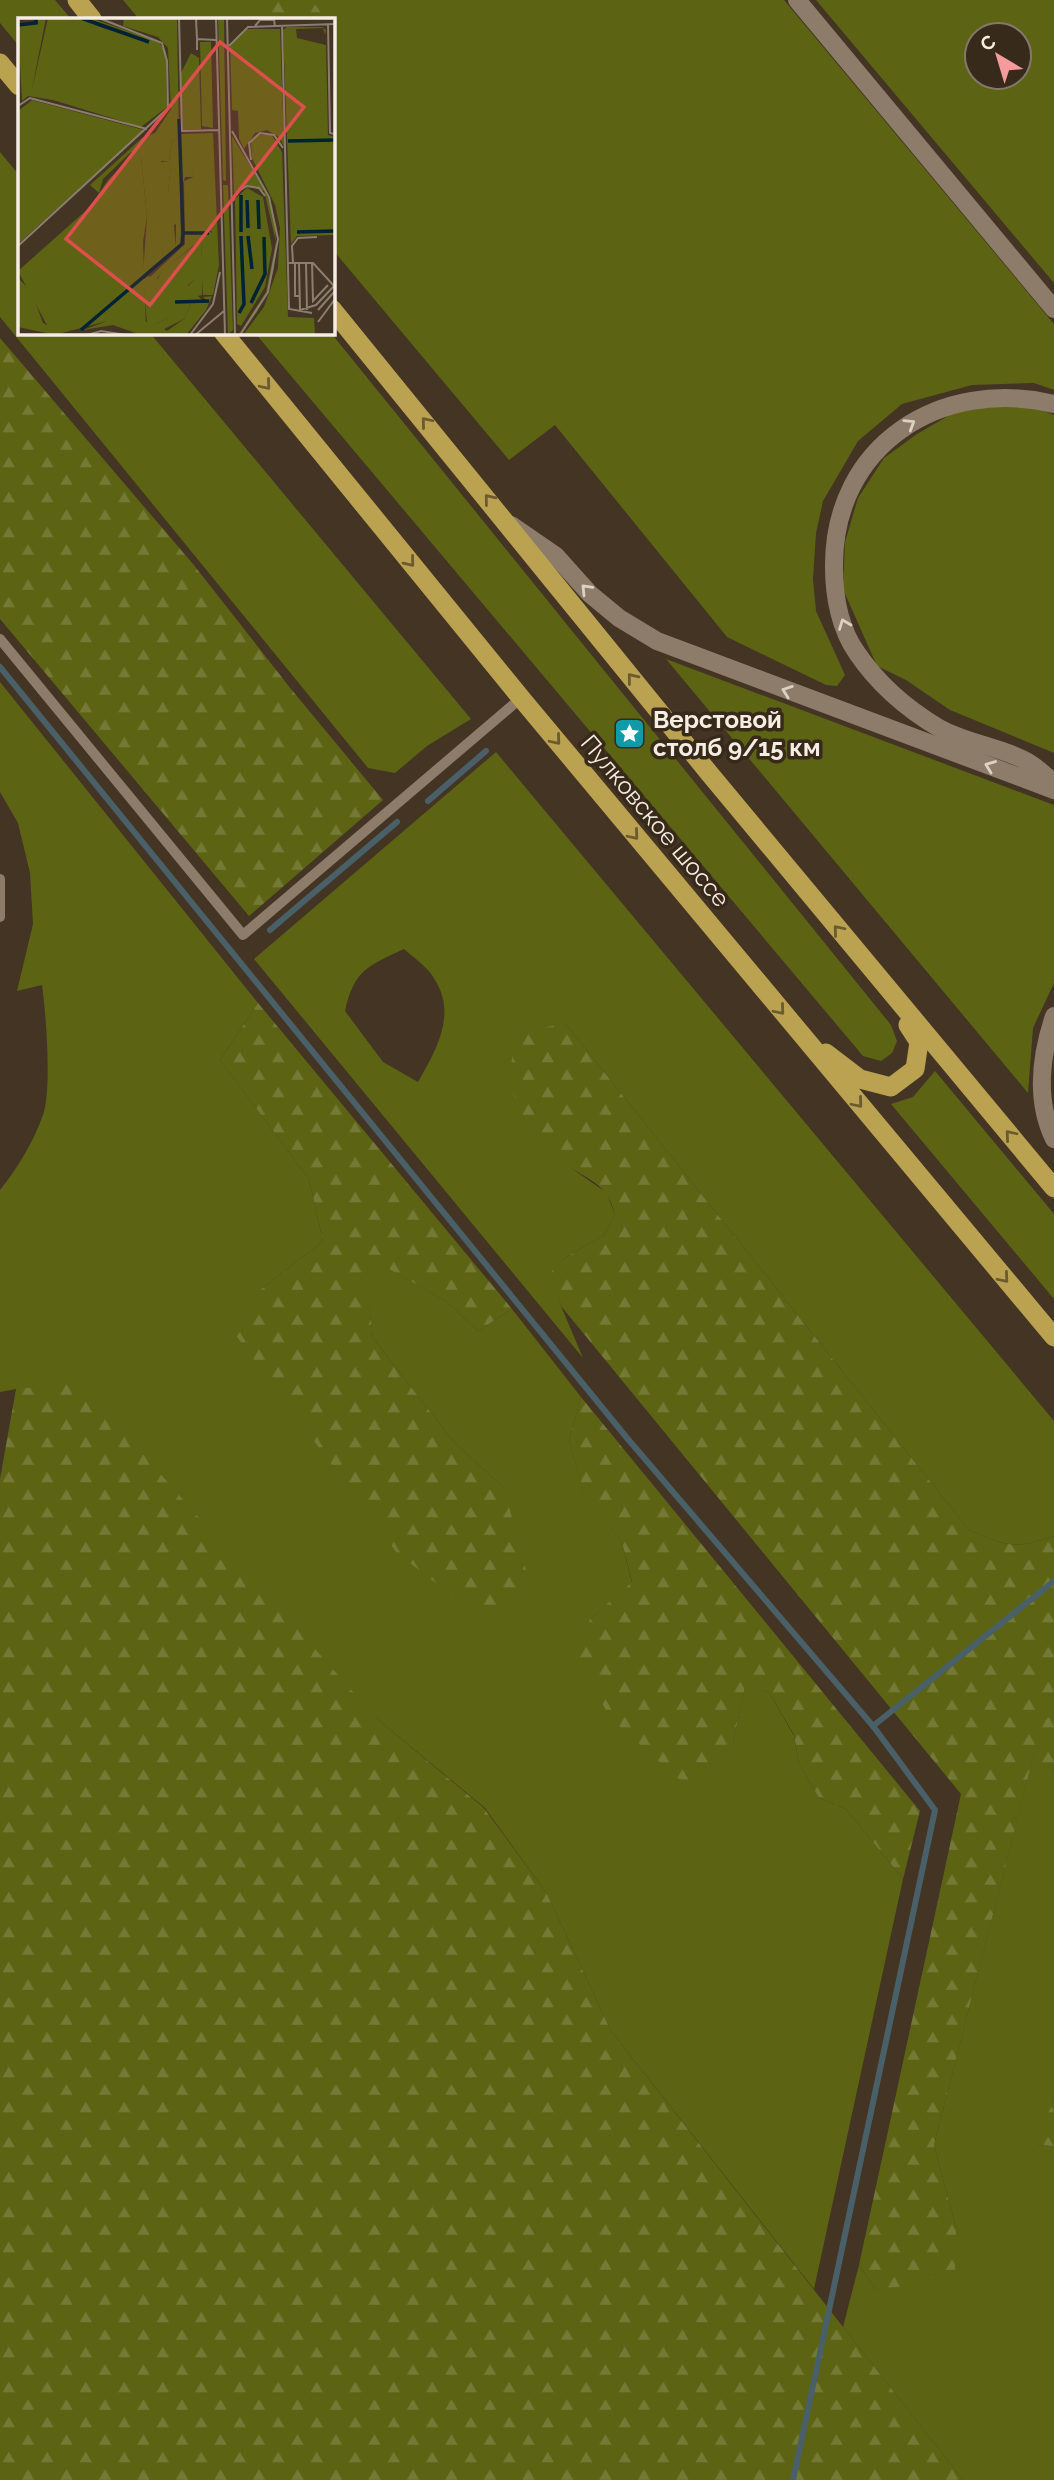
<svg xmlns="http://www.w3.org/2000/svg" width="1054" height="2480" font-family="Raleway,sans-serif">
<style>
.grass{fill:#5c6414;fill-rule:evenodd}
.forest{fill:url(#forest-firs)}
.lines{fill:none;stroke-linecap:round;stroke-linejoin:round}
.stream{stroke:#4a6068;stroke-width:6}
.service{stroke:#8d7c6a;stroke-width:10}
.minor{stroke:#8d7c6a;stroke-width:18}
.secondary{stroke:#8d7c6a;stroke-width:18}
.trunk{stroke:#baa250;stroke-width:19}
.oneway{stroke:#6c5a30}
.oneway2{stroke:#dcd1c5}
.labels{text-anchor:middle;stroke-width:7;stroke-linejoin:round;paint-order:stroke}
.poi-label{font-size:24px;font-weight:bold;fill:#f6ede3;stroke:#382a1a;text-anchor:start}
.street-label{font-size:24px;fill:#f6ede3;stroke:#382a1a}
.inset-river{fill:none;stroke:#002333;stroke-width:3.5}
.inset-road{fill:none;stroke:#8b7e70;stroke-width:2}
.view{fill:#dc4f4d;fill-opacity:0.15;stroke:#dc4f4d;stroke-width:3.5}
.inset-edge{fill:none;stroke:#f6ede3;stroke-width:3.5}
</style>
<defs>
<pattern id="forest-firs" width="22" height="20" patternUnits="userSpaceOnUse" patternTransform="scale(1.75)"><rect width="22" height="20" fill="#5c6414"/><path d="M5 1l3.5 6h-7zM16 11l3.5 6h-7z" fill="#747a36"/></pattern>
</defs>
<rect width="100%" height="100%" fill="#433424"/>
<!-- grass -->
<g class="grass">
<polygon points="0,0 55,0 71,19 19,19 19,46 0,23"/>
<polygon points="123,0 784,0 1054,324 1054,390 1034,383 972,385 902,404 858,441 823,501 816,533 813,579 816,611 845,675 837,686 826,685 727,637 555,425 509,460 333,250 332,19 139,19"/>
<path d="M 816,0 L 1054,0 L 1054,283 ZM 977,35 L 1019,35 L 1019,77 L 977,77 Z"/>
<polygon points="0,152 19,175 19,332 150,333 471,719 427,746 395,773 368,768 0,317"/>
<polygon points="255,333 331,333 891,1025 897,1041 892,1053 881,1061 863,1056"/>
<polygon points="999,405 1034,407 1054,415 1054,753 950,710 906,680 877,666 843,589 845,542 858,498 884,458 917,434 955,412"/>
<polygon points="666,659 1054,805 1054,983 1033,1028 1028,1093"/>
<path d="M 0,682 L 258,1003 L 220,1060 L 309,1179 L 323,1241 L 260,1290 L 504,1488 L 453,1441 L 373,1338 L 362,1253 L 447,1302 L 478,1331 L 512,1309 L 581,1397 L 569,1439 L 585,1497 L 622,1542 L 632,1583 L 590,1619 L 733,1743 L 745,1686 L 769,1692 L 794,1736 L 799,1764 L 819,1798 L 846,1809 L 903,1879 L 814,2289 L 611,2031 L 547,1894 L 485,1808 L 376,1718 L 16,1389 L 0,1392 L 0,1190 C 17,1169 34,1141 43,1115 C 52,1089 46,1014 42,985 L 17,991 L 33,924 L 30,873 L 18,823 L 0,792 Z"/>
<path d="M 496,752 L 1054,1421 L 1054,1536 C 1013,1550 1008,1546 969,1530 L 565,1023 L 551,1154 L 607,1193 L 615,1215 L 604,1235 L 566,1257 L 553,1271 L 561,1306 L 583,1358 L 254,959 ZM 404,949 C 414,958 429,968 435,980 C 457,1015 436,1050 418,1082 L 383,1062 L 345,1011 C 354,970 368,966 404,949 Z"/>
<polygon points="935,1071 1054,1214 1054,1299 891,1104 913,1097"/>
<polygon points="1034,1753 1054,1772 1054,2101 1036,2145 1054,2146 1054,2480 963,2480 843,2327 859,2265 876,2290 956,2228 934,2145"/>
</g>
<!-- forest -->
<g class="forest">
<polygon points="256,0 312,0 325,19 272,19"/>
<polygon points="0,338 193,564 291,689 383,800 249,916 0,619"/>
<polygon points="258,1003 512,1309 478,1331 447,1302 363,1254 373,1338 453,1441 504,1488 526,1570 509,1609 462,1603 397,1553 235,1334 260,1290 323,1241 309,1179 220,1060"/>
<path d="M 565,1023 L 969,1530 C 1008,1546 1013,1550 1054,1536 L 1054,1772 L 1034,1754 L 934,2145 L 956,2228 L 955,2270 L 911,2285 L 876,2290 L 859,2265 L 961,1794 L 561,1306 L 552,1271 L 566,1257 L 604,1235 L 615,1215 C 613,1209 611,1200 607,1195 C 595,1177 566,1169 551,1154 C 517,1121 499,1077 520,1033 Z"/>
<polygon points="80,1383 376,1718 484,1808 547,1894 611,2031 963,2480 0,2480 0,1479 16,1389"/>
<polygon points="581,1397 920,1811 903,1879 846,1809 819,1798 799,1764 794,1735 769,1692 745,1687 733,1743 713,1782 679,1779 611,1719 577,1659 590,1619 632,1582 622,1542 585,1498 569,1439"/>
<polygon points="1054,2101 1054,2146 1035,2145 1051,2107"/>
</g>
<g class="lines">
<!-- stream -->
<g class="stream">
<polyline points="0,667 627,1438 873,1726"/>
<polyline points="428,801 486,751"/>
<polyline points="270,930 397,822"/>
<polyline points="793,2480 935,1810 873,1726 1054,1581"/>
</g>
<!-- service -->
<g class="service">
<polyline points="0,639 243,935 521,698"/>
<polyline points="0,879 0,917"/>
</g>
<!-- minor -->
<g class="minor">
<polyline points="797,0 1054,309"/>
<path d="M 1054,404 C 941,377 833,445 834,567 C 834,596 840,629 857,653 C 878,684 907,709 939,728 C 965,743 998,746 1024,760 C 1035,765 1044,775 1054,782"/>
</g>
<!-- secondary -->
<g class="secondary">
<polyline points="511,525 556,556 590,594 619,618 657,641 1054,790"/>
<path d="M 1054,1016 C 1041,1055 1035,1100 1054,1139"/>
</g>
<!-- trunk -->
<g class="trunk">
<polyline points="77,0 92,19"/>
<polyline points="0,63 19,86"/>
<polyline points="332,309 709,773 1054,1188"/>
<polyline points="223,332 521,698 1054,1337"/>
<polyline points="826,1053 860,1079 891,1087 915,1069 919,1042 908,1025"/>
</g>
</g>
<!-- one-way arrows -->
<defs><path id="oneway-chevron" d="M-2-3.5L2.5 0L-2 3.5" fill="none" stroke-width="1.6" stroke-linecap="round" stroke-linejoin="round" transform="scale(1.75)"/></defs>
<g class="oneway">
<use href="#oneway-chevron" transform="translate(266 385) rotate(50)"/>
<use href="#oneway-chevron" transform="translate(426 422) rotate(-130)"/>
<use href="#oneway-chevron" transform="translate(489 499) rotate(-129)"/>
<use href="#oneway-chevron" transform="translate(410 562) rotate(51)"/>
<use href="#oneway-chevron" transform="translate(632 678) rotate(-129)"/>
<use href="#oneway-chevron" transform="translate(556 740) rotate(50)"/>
<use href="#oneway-chevron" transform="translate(634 835) rotate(50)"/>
<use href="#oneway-chevron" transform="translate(838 930) rotate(-130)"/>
<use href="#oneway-chevron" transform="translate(780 1010) rotate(50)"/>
<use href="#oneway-chevron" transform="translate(858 1103) rotate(50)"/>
<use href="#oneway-chevron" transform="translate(1010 1135) rotate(-130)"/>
<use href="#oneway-chevron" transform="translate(1004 1278) rotate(50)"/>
</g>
<g class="oneway2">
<use href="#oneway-chevron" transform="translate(910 424) rotate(-32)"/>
<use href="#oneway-chevron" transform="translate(586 589) rotate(-134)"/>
<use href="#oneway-chevron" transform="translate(844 624) rotate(-111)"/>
<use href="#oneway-chevron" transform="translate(787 691) rotate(-160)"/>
<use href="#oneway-chevron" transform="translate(990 766) rotate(-159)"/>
</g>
<!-- icons -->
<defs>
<symbol id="sight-square" viewBox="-11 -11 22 22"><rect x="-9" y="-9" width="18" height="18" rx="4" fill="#0f9aa8" stroke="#382a1a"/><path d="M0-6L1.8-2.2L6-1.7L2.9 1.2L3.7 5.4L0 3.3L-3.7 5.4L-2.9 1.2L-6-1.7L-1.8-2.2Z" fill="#fff"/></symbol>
</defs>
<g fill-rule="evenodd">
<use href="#sight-square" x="612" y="716" width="35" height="35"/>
</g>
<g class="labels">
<!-- poi labels -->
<g class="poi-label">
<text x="653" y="728">Верстовой<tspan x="653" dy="28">столб 9/15 км</tspan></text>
</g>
<!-- street labels -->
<g class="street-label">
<text transform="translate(655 821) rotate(50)" y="8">Пулковское шоссе</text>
</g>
</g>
<!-- overview -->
<g transform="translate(18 18)">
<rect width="317" height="317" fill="#433424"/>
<path d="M 19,0 L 28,0 L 13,76 L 30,0 L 61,0 L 82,9 L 116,19 L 65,0 L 73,0 L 141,24 L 148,35 L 149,89 L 123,109 L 35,82 L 10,78 L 4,83 L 0,8 L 20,6 ZM 133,0 L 159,0 L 161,120 L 154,122 L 151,143 L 143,143 L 150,174 L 153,146 L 162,160 L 162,171 L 154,189 L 158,229 L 125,257 L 129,198 L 123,139 L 113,134 L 85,161 L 81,175 L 72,167 L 124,120 L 137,115 L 153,91 L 150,30 L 140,19 L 105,8 L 106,0 ZM 200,0 L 206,0 L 208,163 L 205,162 ZM 269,9 L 304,9 L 308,12 L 307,17 L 305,10 L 278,11 L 279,20 L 308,27 L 310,117 L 317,119 L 317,217 L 279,218 L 273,226 L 265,12 ZM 229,11 L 262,11 L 266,129 L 261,119 L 249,112 L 237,115 L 226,131 L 221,120 L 220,93 L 214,92 L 212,28 ZM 182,24 L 193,24 L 195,110 L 184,108 ZM 14,82 L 126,112 L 0,226 L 0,93 ZM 195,115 L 201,247 L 195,277 L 185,277 L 183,223 L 194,214 L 184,206 L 184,141 L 175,150 L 176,159 L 167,159 L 164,168 L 163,116 ZM 253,116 L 264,134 L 270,299 L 296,300 L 297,317 L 225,317 L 246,289 L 260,250 L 262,210 L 257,187 L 234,140 L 233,123 L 240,117 ZM 214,118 L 248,174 L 255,195 L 257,208 L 258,225 L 256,251 L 251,270 L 239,294 L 221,316 L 248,274 L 258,224 L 246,173 L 229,167 L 216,175 ZM 205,167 L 210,167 L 215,312 L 210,316 ZM 229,170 L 245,179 L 254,231 L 247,269 L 223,308 L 219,306 L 217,181 ZM 176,228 L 176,262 L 169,268 L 152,259 L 159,266 L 159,274 L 150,300 L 138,306 L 149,313 L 166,301 L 173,285 L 191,284 L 185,279 L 194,278 L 188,292 L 168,317 L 123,317 L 95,307 L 65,312 L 89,303 L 129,304 L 125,262 L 130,258 L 140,261 L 143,253 ZM 0,260 L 13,273 L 25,305 L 44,315 L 65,308 L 38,317 L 0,309 Z" fill="#5c6414"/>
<path d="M 233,13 L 262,14 L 261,34 L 252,26 L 245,47 L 243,18 L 235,22 L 239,33 L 235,35 L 229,23 L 224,50 L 222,22 ZM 173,35 L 181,40 L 183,111 L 165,112 L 163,55 ZM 161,120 L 162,160 L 153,147 L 150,174 L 143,184 L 137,172 L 138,145 L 151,143 L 154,122 ZM 117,135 L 123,139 L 129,198 L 125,224 L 128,310 L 89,303 L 44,315 L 31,311 L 0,253 L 72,189 L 90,162 ZM 180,138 L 184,140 L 185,206 L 194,216 L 183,223 L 185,259 L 184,277 L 180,278 L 185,283 L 169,283 L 173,285 L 166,301 L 136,316 L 134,308 L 150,300 L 150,287 L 159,274 L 159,266 L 151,259 L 163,257 L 170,268 L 176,262 L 175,228 L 144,253 L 137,264 L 130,261 L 167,226 L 166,163 L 176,159 L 174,146 ZM 162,171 L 163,225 L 158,229 L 158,206 L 148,210 L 144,199 Z" fill="#5c6414"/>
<path class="inset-river" d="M 63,0 L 131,24M 0,7 L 18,5 L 18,0M 161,101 L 165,215M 270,123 L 317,122M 223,177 L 223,214M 229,182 L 230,210M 240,182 L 241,211M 279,214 L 317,213M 230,218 L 234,251M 157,284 L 191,283M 233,285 L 247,256 L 246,219M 221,295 L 226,286 L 223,218M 63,312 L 164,226 L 165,215 L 191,215"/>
<path class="inset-road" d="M 161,0 L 164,113 L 201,112M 178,0 L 179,21M 198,0 L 207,317M 209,0 L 217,317M 310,6 L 312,115 L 317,116M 264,7 L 271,291 L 294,295M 237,8 L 242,2 L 256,2 L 257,8M 211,28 L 230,9 L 317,6M 179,32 L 179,21 L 198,22M 0,88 L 12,80 L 129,111M 214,113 L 251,179 L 260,221 L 250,274 L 222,317M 233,142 L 231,125 L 242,115 L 256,117 L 265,130M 215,183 L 219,174 L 229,168 L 241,170 L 247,178M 0,228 L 150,90 L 149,43 L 144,25 L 81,0M 270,245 L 295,245 L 317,269M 275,245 L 274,228 L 280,220 L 299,219M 277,245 L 277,278 L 282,278M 281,245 L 282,292 L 298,287 L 316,268M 288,245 L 289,292M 294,245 L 295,283 L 310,267M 300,292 L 317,273M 300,304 L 317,281M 69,317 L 83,313 L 109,317M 172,317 L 195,286 L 202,254M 177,317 L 206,293"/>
<path class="view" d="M 202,24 L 286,89 L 132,287 L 48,221 Z"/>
<rect width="317" height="317" class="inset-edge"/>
</g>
<!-- north arrow -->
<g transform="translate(998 56) rotate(322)"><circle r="33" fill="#382a1a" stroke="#84786a" stroke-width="2"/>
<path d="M0-5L12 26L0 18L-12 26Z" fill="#f59b9d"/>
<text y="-10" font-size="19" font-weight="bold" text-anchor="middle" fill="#f6ede3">С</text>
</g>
</svg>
